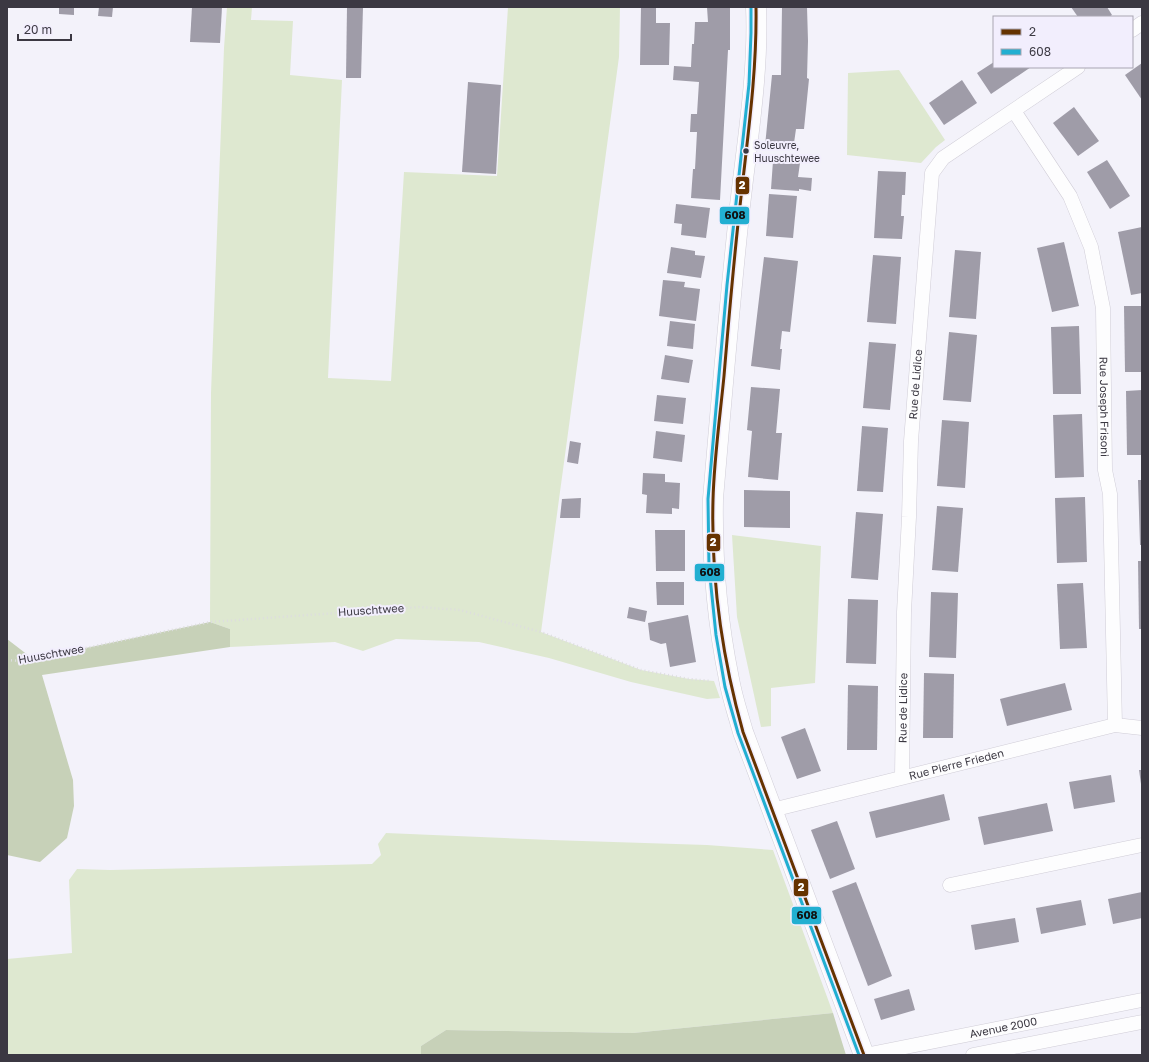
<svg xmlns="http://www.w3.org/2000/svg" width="1149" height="1062" font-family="'Golos Text',sans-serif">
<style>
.green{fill:#dee8d0}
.forest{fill:#c7d1b8}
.building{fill:#9f9ca8}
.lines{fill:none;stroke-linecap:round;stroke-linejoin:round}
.street-casing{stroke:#d0cdd7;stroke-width:15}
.secondary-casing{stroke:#d0cdd7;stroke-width:21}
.path{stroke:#dddddf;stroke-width:2.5;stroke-dasharray:1 3;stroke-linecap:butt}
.street{stroke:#fdfdfe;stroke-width:14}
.secondary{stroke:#fdfdfe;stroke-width:20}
.bus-1-casing{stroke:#f2eefd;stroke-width:6}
.bus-2-casing{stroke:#f2eefd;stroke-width:6}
.bus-1{stroke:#630;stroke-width:3}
.bus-2{stroke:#22afd1;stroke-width:3}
.bus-dot{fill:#3b3842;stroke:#f2eefd;stroke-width:1.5}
.labels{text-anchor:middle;stroke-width:4;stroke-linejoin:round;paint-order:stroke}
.bus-label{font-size:10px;fill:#3b3842;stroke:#f2eefd;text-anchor:start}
.street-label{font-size:11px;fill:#3b3842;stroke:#f2eefd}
.line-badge{stroke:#f2eefd;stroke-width:1.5}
.badge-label{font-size:11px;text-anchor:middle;font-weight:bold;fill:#fff}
.pale-badge-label{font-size:11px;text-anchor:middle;font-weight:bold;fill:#111}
</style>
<rect width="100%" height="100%" fill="#f3f2fa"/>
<!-- green -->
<g class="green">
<polygon points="227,7 252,7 251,20 293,21 290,75 342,80 328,378 391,381 404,172 497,176 508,7 620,7 619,57 541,632 641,670 689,679 714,681 720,698 707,699 631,682 549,658 479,642 396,639 363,651 335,642 230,647 230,629 210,622 211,393 224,48"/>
<polygon points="899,70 945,140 936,147 921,163 847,155 848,73"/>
<polygon points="732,535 821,546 815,683 771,688 771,726 761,727 737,617"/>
<polygon points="386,833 551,840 707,845 773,850 833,1013 633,1033 446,1030 421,1046 421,1055 7,1055 7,959 72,953 69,880 77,869 110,870 372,864 381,855 378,844"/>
</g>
<!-- forest -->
<g class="forest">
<polygon points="210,622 230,629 230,647 42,675 73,780 74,806 67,838 40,862 7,855 7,639 33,659"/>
<polygon points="833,1013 846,1055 421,1055 421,1046 446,1030 633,1033"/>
</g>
<!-- building -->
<g class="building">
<polygon points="59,7 74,7 74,15 59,14"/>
<polygon points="99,7 113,7 112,17 98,16"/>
<polygon points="192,7 222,7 220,43 190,42"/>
<polygon points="347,7 363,7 361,78 346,78"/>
<polygon points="641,7 656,7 656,23 670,23 669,65 640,65"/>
<polygon points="707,7 730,7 730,50 728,50 720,200 691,198 693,169 695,169 697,132 690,132 691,114 697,114 699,82 673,80 674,66 691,67 692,44 694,44 695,22 708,22"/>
<polygon points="782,7 807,7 808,41 807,78 809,79 804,129 796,129 793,150 765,146 772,75 781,75"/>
<polygon points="1071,7 1107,7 1112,15 1109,17 1078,17"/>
<polygon points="994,62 994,67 1031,67 991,94 977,73"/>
<polygon points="1142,63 1142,100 1125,75"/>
<polygon points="962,80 977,103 944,125 929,103"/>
<polygon points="468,82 501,85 496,174 462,172"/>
<polygon points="1074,107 1099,141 1078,156 1053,123"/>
<polygon points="1107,160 1130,196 1110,209 1087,172"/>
<polygon points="773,161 800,163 798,177 812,178 811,191 799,189 799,191 771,189"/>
<polygon points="878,171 906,172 905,195 902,195 901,216 904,216 902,239 874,238"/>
<polygon points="769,194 797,196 793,238 766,236"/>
<polygon points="676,204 710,208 706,238 681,235 682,224 674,223"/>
<polygon points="1142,227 1142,293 1131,295 1118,232"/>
<polygon points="1064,242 1079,306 1052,312 1037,248"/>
<polygon points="671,247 695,251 695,255 705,256 701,278 667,273"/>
<polygon points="955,250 981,252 976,319 949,317"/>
<polygon points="873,255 901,257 896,324 867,322"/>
<polygon points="764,257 798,261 790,332 782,331 780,349 782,349 780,370 751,366"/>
<polygon points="663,280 685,282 684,287 700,289 696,321 659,316"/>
<polygon points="1124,306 1142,306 1142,372 1125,372"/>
<polygon points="670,321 695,324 693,349 667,346"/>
<polygon points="1079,326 1081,394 1053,394 1051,327"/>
<polygon points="949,332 977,335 971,402 943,400"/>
<polygon points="869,342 896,344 890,410 863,408"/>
<polygon points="665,355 693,360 689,383 661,379"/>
<polygon points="751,387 780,389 776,433 782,433 778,480 748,477 752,431 747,430"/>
<polygon points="1142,390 1142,455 1127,455 1126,391"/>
<polygon points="657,395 686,398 683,424 654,421"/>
<polygon points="1082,414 1084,477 1055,478 1053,415"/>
<polygon points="942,420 969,422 965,488 937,486"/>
<polygon points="862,426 888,428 883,492 857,491"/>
<polygon points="656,431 685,435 682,462 653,458"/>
<polygon points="570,441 581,443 578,464 567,462"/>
<polygon points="643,473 665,474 665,482 680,483 679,509 672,508 672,514 646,513 647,495 642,494"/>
<polygon points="1138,480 1142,480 1142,545 1140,545"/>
<polygon points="744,490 790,491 790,528 744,527"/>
<polygon points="1085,497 1087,562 1057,563 1055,498"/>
<polygon points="581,498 580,518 560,518 562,499"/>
<polygon points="937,506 963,508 958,572 932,570"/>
<polygon points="856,512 883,514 878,580 851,578"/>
<polygon points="655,530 685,530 685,571 656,571"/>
<polygon points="1138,561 1142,561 1142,629 1139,629"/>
<polygon points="656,582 684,582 684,605 657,605"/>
<polygon points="1083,583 1087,648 1060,649 1057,584"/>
<polygon points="931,592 958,593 956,658 929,657"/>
<polygon points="848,599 878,600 876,664 846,663"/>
<polygon points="629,607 647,611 645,622 627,618"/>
<polygon points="688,615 696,662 670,667 666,643 661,644 650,640 648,623"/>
<polygon points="924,673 954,674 953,738 923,738"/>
<polygon points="1065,683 1072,710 1007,726 1000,699"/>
<polygon points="848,685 878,686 877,750 847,750"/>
<polygon points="805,728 821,771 797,779 781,737"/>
<polygon points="1139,770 1142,770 1142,784 1141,784"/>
<polygon points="1111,775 1115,802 1074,809 1069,782"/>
<polygon points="944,794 950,820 876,838 869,812"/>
<polygon points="1047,803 1053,831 984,845 978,817"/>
<polygon points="837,821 855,869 830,879 811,830"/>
<polygon points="856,882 892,976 868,986 832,891"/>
<polygon points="1142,892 1142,918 1113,924 1108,899"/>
<polygon points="1081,900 1086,925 1041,934 1036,908"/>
<polygon points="1015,918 1019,942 975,950 971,925"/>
<polygon points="909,989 915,1010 881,1020 874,999"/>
</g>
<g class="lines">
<defs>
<g id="street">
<polyline points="1132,30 1142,23"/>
<path id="s1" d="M 1014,111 L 1070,196 L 1091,247 L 1103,308 L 1105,470 L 1110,494 L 1115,725"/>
<path id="s2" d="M 902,777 L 904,612 L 909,517 L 911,441 L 932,173 L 943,158 L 1078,67"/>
<path id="s3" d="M 772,810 L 1115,725 L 1142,728"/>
<polyline points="950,885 1142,845"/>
<path id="s4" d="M 865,1055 L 1142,1000"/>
<polyline points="973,1055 1142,1022"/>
</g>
<path id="secondary" d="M 756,7 C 759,75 746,147 739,215 C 729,309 721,404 713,499 C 712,558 717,620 729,679 C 732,697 738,714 743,732 L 864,1055"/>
</defs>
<!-- street casing -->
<use href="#street" class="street-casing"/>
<!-- secondary casing -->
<use href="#secondary" class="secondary-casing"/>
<!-- path -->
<polyline class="path" points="7,660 20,661 33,659 210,622 420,607 460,610 541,632 641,670 689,679 711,681"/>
<!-- street -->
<use href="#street" class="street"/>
<!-- secondary -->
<use href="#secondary" class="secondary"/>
<defs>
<path id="bus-1" d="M 756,7 C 757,71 748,134 741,197 C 734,256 729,316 724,376 C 720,417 714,459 713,500 C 711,578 722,657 743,732 L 864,1055"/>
<polyline id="bus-2" points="751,7 751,33 749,84 727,285 708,499 709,567 716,635 725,687 738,733 859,1055"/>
</defs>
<!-- bus-1 casing -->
<use href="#bus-1" class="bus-1-casing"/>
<!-- bus-2 casing -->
<use href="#bus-2" class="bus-2-casing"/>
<!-- bus-1 -->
<use href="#bus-1" class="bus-1"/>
<!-- bus-2 -->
<use href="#bus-2" class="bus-2"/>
</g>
<!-- markers -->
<circle class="bus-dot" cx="746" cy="151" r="3.5"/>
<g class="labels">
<!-- bus labels -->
<g class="bus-label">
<text x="754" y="149">Soleuvre,<tspan x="754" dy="13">Huuschtewee</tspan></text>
</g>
<!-- street labels -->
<g class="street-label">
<text dy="4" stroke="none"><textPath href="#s2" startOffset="393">Rue de Lidice</textPath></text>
<text dy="4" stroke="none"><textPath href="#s1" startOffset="318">Rue Joseph Frisoni</textPath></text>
<text transform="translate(371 610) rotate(-4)" y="4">Huuschtwee</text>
<text transform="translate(51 654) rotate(-10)" y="4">Huuschtwee</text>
<text dy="4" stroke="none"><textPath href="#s2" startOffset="69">Rue de Lidice</textPath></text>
<text dy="4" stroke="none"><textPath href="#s3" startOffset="190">Rue Pierre Frieden</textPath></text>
<text dy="4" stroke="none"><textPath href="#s4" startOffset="141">Avenue 2000</textPath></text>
</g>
</g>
<g class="line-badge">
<rect x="735" y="176" width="15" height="19" rx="4" fill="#630"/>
<rect x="719" y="206" width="31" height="19" rx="4" fill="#22afd1"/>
<rect x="706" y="533" width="15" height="19" rx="4" fill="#630"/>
<rect x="694" y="563" width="31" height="19" rx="4" fill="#22afd1"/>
<rect x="793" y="878" width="16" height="19" rx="4" fill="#630"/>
<rect x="791" y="906" width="31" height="19" rx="4" fill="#22afd1"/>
</g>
<g class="badge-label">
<text x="742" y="189">2</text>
<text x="713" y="546">2</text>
<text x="801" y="891">2</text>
</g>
<g class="pale-badge-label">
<text x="735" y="219">608</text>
<text x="710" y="576">608</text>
<text x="807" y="919">608</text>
</g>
<!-- border -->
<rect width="1149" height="1062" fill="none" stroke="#3b3842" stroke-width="16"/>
<!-- legend -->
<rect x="993" y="16" width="140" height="52" fill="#f2eefd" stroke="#a9a5b2"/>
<rect x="1001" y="29" width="20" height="6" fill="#663300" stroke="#a9a5b2"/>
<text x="1029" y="36" font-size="12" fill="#3b3842">2</text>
<rect x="1001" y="49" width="20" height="6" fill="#22afd1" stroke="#a9a5b2"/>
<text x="1029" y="56" font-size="12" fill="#3b3842">608</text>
<!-- scale -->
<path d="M18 34v6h53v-6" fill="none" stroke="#3b3842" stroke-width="2"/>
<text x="24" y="34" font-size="12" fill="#3b3842" stroke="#f2eefd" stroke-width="3" paint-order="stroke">20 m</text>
</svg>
